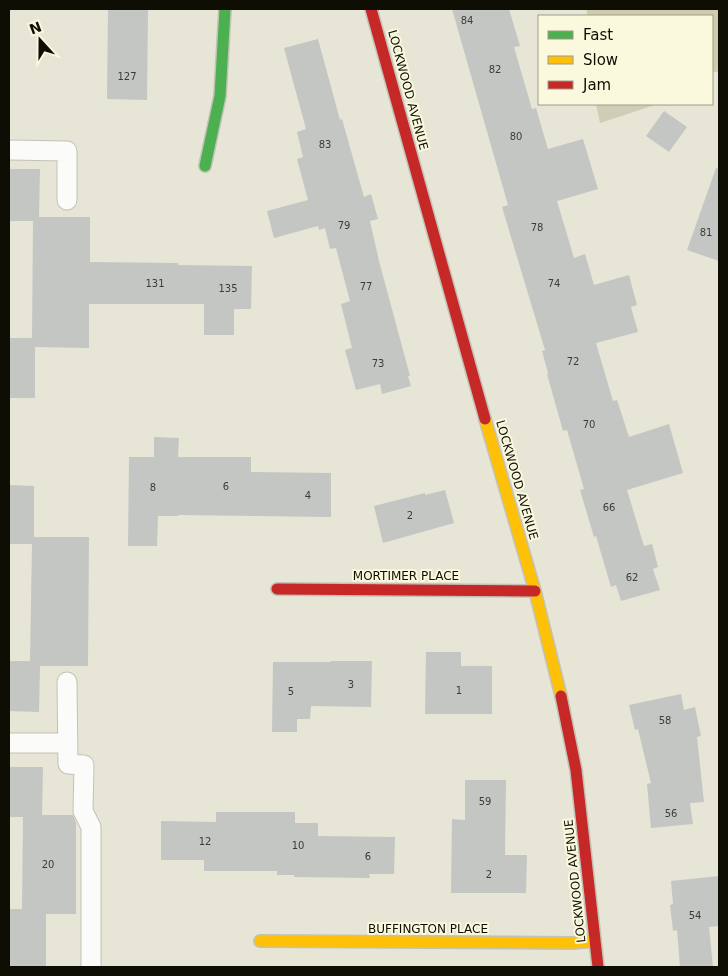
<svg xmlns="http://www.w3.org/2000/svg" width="728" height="976" font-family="'DejaVu Sans',sans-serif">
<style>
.green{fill:#cfcdb6}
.forest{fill:#cfccae}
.building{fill:#c3c6c3}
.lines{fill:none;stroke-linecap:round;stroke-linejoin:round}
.lane-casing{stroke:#c3c2b7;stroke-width:21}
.fast-casing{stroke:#c3c2b7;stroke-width:14}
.slow-casing{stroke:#c3c2b7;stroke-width:14}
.jam-casing{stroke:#c3c2b7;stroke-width:14}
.lane{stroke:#fbfbf9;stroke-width:19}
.fast{stroke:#4caf50;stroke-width:11}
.slow{stroke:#ffc107;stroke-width:11}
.jam{stroke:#c62828;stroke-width:11}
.labels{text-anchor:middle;stroke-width:4;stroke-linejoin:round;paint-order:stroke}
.number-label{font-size:10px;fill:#3c3c34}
.street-label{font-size:12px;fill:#0f0e05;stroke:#faf9dd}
</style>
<rect width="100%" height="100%" fill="#e7e5d6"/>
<!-- green -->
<polygon class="green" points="596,104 658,104 600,123"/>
<!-- forest -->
<polygon class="forest" points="586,9 719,9 719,71 712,73 712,16 588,16"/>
<!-- building -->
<g class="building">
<polygon points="108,9 148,9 147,100 107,99"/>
<polygon points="452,9 509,9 520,46 514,47 532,109 536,108 548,149 583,139 598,189 557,201 574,258 585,254 594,285 629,275 637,305 631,307 638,332 596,343 613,401 617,400 629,437 669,424 683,473 627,490 644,546 652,544 658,567 653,569 660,590 621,601 616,585 611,587 596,536 594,537 580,490 584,489 567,430 563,431 547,374 548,373 542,351 545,350 502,207 508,205"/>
<polygon points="318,39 340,120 342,119 364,197 371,194 378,219 370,221 379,261 410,376 408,376 411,386 382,394 380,384 356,390 345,350 352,348 341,304 350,301 336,248 330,249 325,228 319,230 318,226 274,238 267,211 308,200 297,159 303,157 297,132 306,129 284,48"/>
<polygon points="664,111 687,127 669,152 646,136"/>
<polygon points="716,168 719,169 719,261 687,250"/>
<polygon points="9,169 40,169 39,217 90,217 90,262 178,263 178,265 252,266 251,309 234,309 234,335 204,335 204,304 89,304 89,348 35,347 35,398 9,398 9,338 32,338 33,221 9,221"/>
<polygon points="154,437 179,438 178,457 251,457 251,472 331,473 331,517 178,515 178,516 158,516 157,546 128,546 129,457 154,457"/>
<polygon points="9,485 34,486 34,537 89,537 88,666 40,666 39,712 9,711 9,661 30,661 32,544 9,544"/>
<polygon points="445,490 454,523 383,543 374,506 425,493 425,495"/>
<polygon points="426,652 461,652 461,666 492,666 492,714 425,714"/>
<polygon points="331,661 372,661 371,707 311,706 310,719 297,719 297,732 272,732 273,662 331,662"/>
<polygon points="681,694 684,710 695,707 701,736 697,737 704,802 690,803 693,824 651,828 647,784 651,783 638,729 635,730 629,705"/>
<polygon points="9,767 43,767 42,815 73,815 76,823 76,914 46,914 46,967 9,967 9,909 22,909 23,817 9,817"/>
<polygon points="465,780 506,780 505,855 527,855 526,893 451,893 452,819 465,820"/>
<polygon points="216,812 295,812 295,823 318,823 318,836 395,837 394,874 369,874 370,878 294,877 294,875 277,875 277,871 204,871 204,860 161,860 161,821 216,822"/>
<polygon points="719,876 719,926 709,927 713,967 680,967 677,930 673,931 670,905 673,904 671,881"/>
</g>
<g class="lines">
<defs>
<g id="lane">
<polyline points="9,150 67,151 67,200"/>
<polyline points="67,682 68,764 84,765 83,811 91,827 91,967"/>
<polyline points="9,743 67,743"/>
</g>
<polyline id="fast" points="205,166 220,96 225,9"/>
<g id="slow">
<polyline points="485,419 535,591 561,696"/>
<polyline points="260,941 572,943 595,941"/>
</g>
<g id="jam">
<polyline points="371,9 485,419"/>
<polyline points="277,589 535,591"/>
<polyline points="561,696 576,770 598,967"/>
</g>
</defs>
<!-- lane casing -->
<use href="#lane" class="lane-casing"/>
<!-- fast casing -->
<use href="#fast" class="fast-casing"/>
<!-- slow casing -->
<use href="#slow" class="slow-casing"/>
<!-- jam casing -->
<use href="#jam" class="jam-casing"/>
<!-- lane -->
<use href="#lane" class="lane"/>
<!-- fast -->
<use href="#fast" class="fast"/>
<!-- slow -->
<use href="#slow" class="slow"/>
<!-- jam -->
<use href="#jam" class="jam"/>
</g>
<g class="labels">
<!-- number labels -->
<g class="number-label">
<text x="467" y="24">84</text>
<text x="495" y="73">82</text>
<text x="127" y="80">127</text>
<text x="516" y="140">80</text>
<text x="325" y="148">83</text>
<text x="344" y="229">79</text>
<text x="537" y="231">78</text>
<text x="706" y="236">81</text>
<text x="155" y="287">131</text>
<text x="554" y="287">74</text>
<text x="366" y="290">77</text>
<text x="228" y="292">135</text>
<text x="573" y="365">72</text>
<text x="378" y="367">73</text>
<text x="589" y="428">70</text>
<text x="226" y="490">6</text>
<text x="153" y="491">8</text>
<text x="308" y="499">4</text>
<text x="609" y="511">66</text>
<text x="410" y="519">2</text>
<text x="632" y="581">62</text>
<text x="351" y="688">3</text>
<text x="459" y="694">1</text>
<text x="291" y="695">5</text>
<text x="665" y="724">58</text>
<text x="485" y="805">59</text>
<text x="671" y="817">56</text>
<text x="205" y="845">12</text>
<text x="298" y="849">10</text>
<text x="368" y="860">6</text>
<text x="48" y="868">20</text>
<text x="489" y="878">2</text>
<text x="695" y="919">54</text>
</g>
<!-- street labels -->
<g class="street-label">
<text transform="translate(408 90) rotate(75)" y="4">LOCKWOOD AVENUE</text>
<text transform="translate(517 480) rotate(74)" y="4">LOCKWOOD AVENUE</text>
<text x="406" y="580">MORTIMER PLACE</text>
<text transform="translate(575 881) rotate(-96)" y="4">LOCKWOOD AVENUE</text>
<text x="428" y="933">BUFFINGTON PLACE</text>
</g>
</g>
<!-- border -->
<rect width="728" height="976" fill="none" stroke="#0f0e05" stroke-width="20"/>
<!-- legend -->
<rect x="538" y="15" width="175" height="90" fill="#faf9dd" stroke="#9c9b87"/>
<rect x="548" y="31" width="25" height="8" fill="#4caf50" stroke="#9c9b87"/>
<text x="583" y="40" font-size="15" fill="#0f0e05">Fast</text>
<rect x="548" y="56" width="25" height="8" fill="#ffc107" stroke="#9c9b87"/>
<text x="583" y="65" font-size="15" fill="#0f0e05">Slow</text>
<rect x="548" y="81" width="25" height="8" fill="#c62828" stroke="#9c9b87"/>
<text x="583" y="90" font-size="15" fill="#0f0e05">Jam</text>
<!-- north arrow -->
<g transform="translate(40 40) rotate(339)" stroke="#faf9dd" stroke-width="4" paint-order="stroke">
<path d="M0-4L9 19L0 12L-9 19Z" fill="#0f0e05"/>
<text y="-8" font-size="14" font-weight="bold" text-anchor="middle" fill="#0f0e05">N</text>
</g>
</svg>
